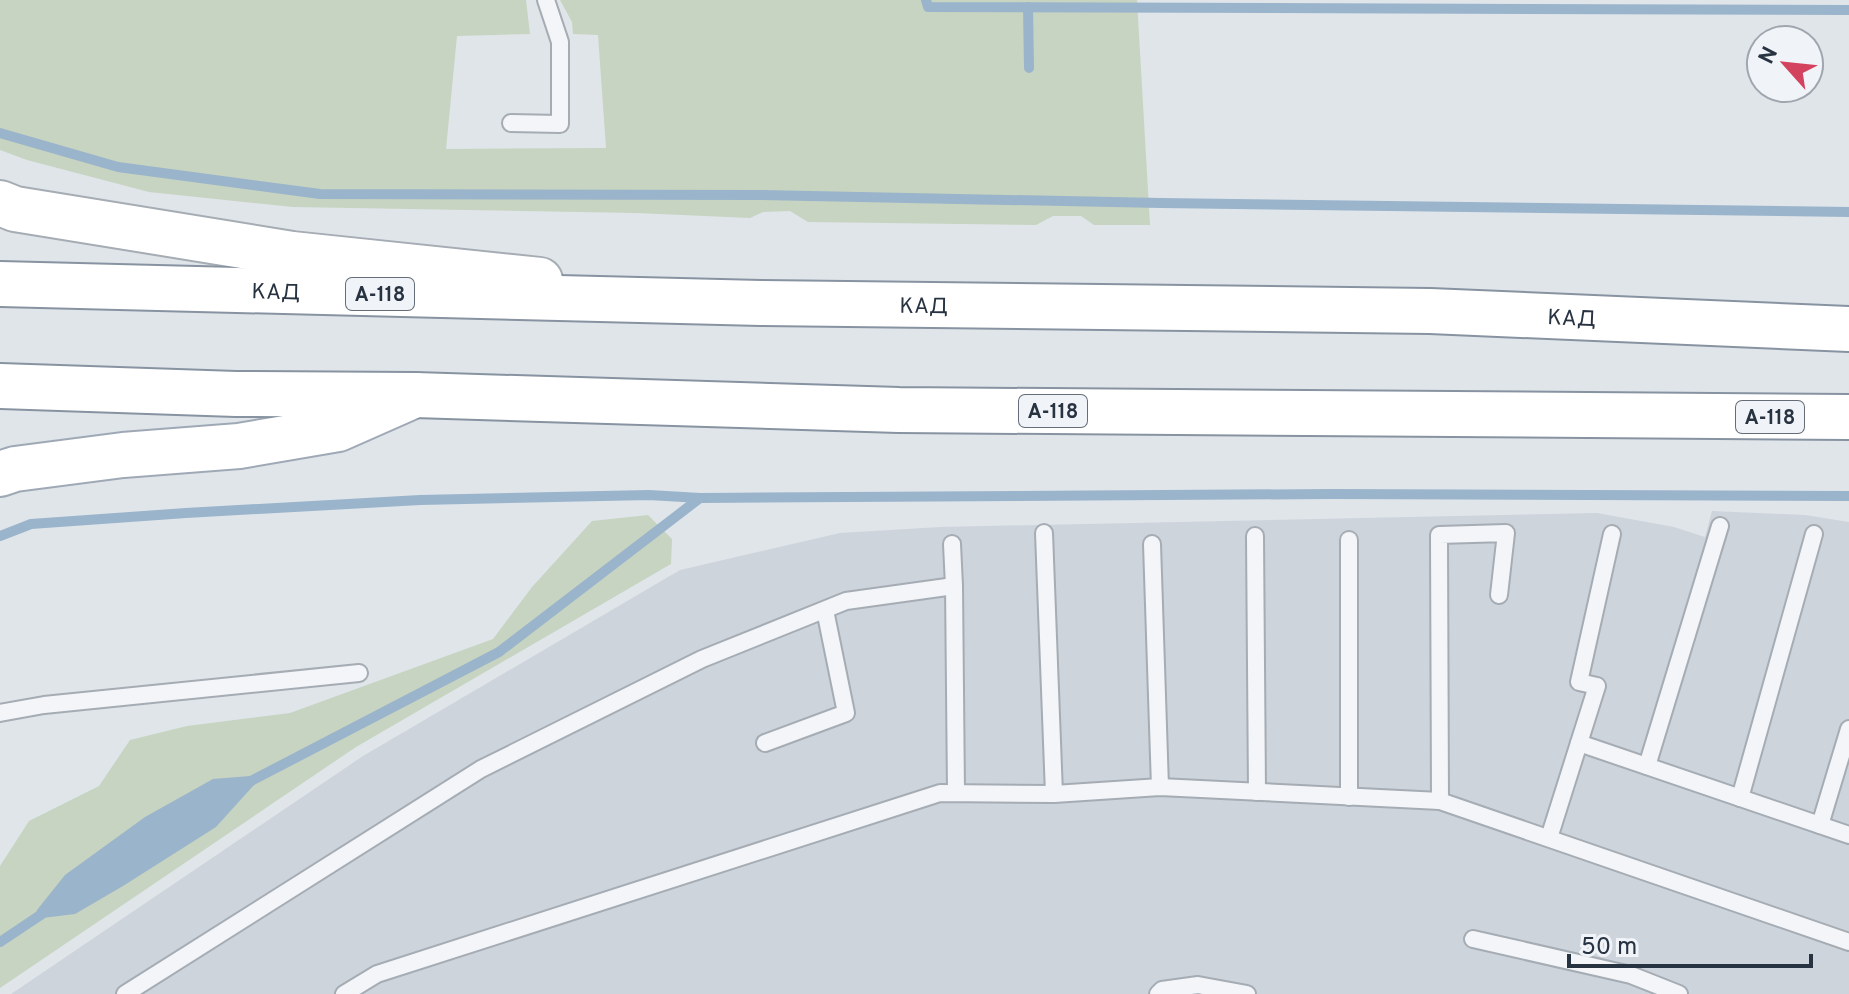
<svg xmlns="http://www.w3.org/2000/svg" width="1849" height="994" font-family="Overpass,sans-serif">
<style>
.built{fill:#ced4dc}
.green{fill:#c7d4c1}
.water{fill:#9ab4cb}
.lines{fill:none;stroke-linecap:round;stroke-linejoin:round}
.stream{stroke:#9ab4cb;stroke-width:10}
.service-casing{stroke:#a5acb4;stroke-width:20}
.secondary-casing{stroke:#a5acb4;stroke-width:48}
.primary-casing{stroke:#9fa9b6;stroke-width:48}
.motorway-casing{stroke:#8793a1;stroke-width:48}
.service{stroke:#f3f5f8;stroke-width:16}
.secondary{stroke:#fff;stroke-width:44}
.primary{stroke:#fff;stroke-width:44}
.motorway{stroke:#fff;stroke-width:44}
.labels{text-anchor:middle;stroke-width:6;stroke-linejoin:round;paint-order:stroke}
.shield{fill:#f0f3f7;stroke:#646d78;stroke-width:2}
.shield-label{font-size:20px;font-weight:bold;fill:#283342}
.street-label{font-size:22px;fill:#283342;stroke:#f0f3f7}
</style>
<rect width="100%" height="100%" fill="#e0e5ea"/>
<!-- built -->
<polygon class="built" points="1712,511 1805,515 1849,522 1849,994 11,994 363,756 680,570 840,533 940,527 1597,513 1674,527 1705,537"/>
<!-- green -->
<g class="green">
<polygon points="0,0 526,0 530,34 457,36 446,149 606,148 598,35 573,34 572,22 560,0 1137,0 1150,225 1094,225 1081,216 1053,216 1036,225 808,222 790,211 763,212 750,218 636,213 293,207 149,192 27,160 0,150"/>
<polygon points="648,515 672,539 671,564 356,747 0,988 0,866 29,821 99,786 130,740 187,726 290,713 493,639 532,587 592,521"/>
</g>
<!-- water -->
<polygon class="water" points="263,775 216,827 123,886 75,914 34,919 37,910 65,875 145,817 213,779"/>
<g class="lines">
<!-- stream -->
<g class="stream">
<polyline points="926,0 928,7 1849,10"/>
<polyline points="1028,7 1029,68"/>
<polyline points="0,133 118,167 320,194 758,195 1161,203 1849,212"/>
<polyline points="0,536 31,524 186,513 420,500 649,495 700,498 1331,494 1849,496"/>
<polyline points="251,781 499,652 700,498"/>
<polyline points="0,942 45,912"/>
</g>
<defs>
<g id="service">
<polyline points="511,123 560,124 560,42 546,0"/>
<polyline points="1044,533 1054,794"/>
<polyline points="1255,536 1257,792"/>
<polyline points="1349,540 1349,797"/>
<polyline points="952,544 954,586 956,793"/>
<polyline points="1152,544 1160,787"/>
<polyline points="0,713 44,705 359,673"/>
<polyline points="765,743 846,713 825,610"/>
<polyline points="1579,743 1849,835"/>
<polyline points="1647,766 1720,526"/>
<polyline points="1740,798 1814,534"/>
<polyline points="1440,801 1439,535 1506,533 1499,595"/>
<polyline points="1820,825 1849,729"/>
<polyline points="1549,838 1597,686 1579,682 1612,534"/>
<polyline points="1473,939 1631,975 1679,994"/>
<polyline points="125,994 481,769 702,659 846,601 954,586"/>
<polyline points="344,994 377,974 940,793 1054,794 1160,787 1440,801 1849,942"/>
<polyline points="1158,994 1162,990 1198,985 1247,994"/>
</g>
<polyline id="secondary" points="0,203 15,209 292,254 540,280"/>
<polyline id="primary" points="0,474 15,469 123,455 239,446 338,429 415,395"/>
<g id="motorway">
<path id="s1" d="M 0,284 L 761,303 L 1430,311 L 1849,329"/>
<polyline points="0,386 236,394 415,395 899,410 1849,417"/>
</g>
</defs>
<!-- service casing -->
<use href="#service" class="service-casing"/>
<!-- secondary casing -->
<use href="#secondary" class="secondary-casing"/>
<!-- primary casing -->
<use href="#primary" class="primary-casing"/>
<!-- motorway casing -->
<use href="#motorway" class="motorway-casing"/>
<!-- service -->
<use href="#service" class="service"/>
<!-- secondary -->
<use href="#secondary" class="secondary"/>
<!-- primary -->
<use href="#primary" class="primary"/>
<!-- motorway -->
<use href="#motorway" class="motorway"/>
</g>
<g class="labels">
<!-- shield labels -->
<g class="shield">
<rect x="346" y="278" width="68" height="32" rx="6"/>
<rect x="1019" y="395" width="68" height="32" rx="6"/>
<rect x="1736" y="401" width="68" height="32" rx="6"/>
</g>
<g class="shield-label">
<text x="380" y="301">А-118</text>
<text x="1053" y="418">А-118</text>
<text x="1770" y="424">А-118</text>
</g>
<!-- street labels -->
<g class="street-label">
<text dy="8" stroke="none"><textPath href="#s1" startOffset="276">КАД</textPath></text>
<text dy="8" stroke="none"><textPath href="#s1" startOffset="924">КАД</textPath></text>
<text dy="8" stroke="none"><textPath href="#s1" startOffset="1572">КАД</textPath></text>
</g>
</g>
<!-- north arrow -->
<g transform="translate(1785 64) rotate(297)"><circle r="38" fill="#f0f3f7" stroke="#a0a6af" stroke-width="2"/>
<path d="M0-6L14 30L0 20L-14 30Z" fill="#d3425f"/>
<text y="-12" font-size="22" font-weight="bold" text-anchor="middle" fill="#283342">N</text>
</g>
<!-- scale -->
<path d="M1569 954v12h242v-12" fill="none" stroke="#283342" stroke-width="4"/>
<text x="1581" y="954" font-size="24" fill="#283342" stroke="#f0f3f7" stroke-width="6" paint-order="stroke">50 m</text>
</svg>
